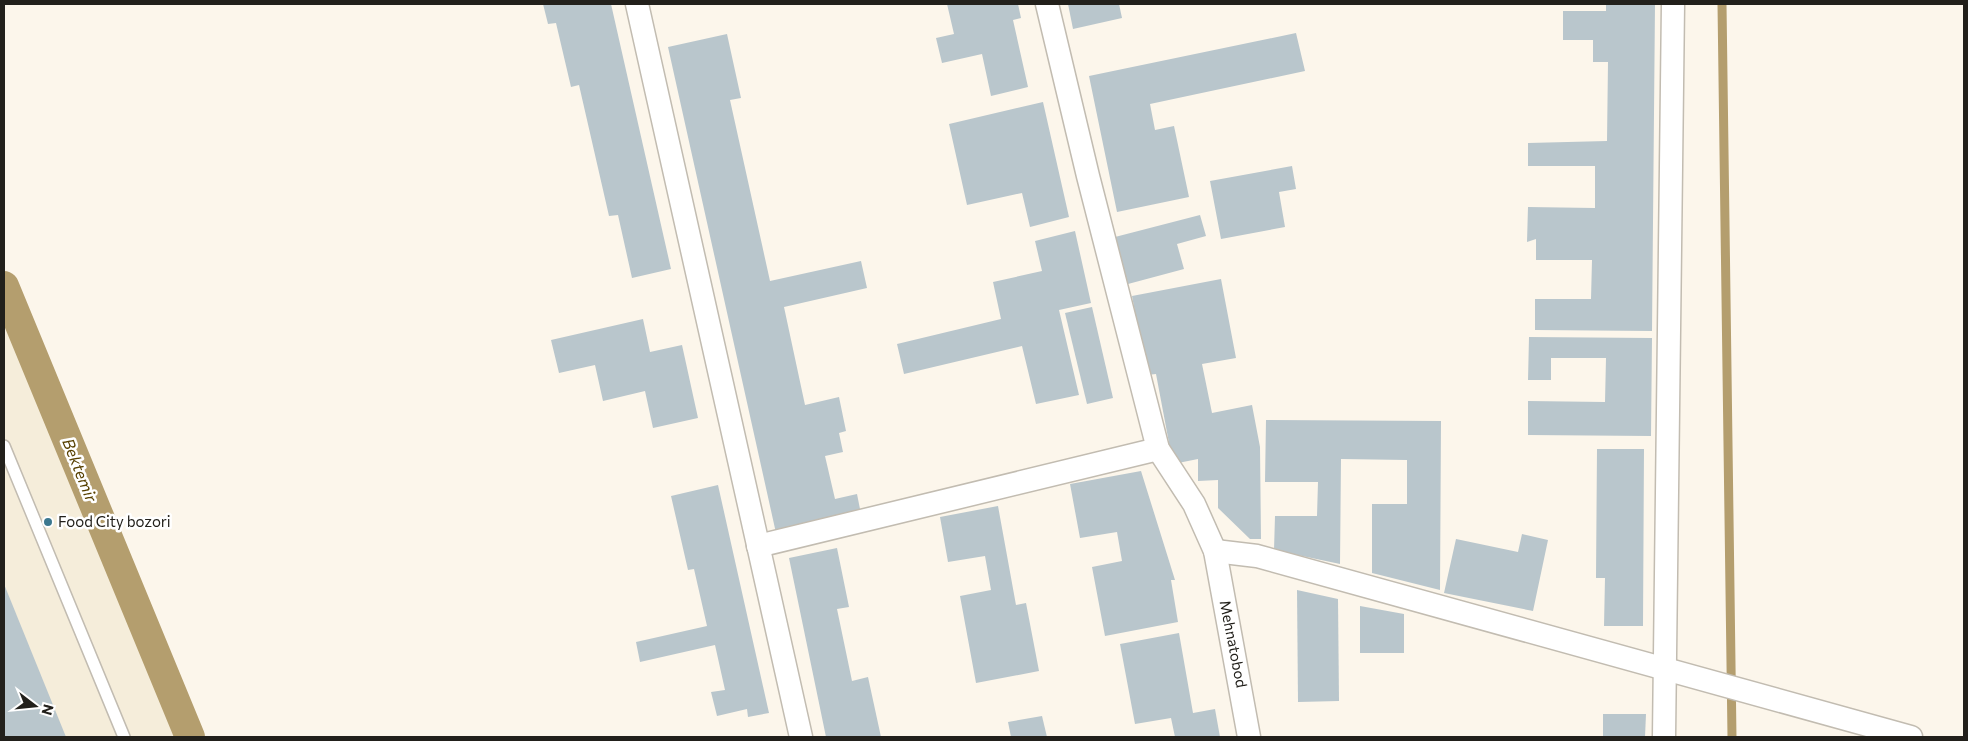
<svg xmlns="http://www.w3.org/2000/svg" width="1968" height="741" font-family="Commissioner,sans-serif">
<style>
.built{fill:#f5edda}
.lines{fill:none;stroke-linecap:round;stroke-linejoin:round}
.stream{stroke:#b49e6e;stroke-width:9}
.canal{stroke:#b49e6e;stroke-width:30}
.building{fill:#b9c6cc}
.lane-casing{stroke:#c2bcb1;stroke-width:14}
.street-casing{stroke:#c2bcb1;stroke-width:25}
.lane{stroke:#fff;stroke-width:11}
.street{stroke:#fff;stroke-width:22}
.poi-dot{fill:#3c788f;stroke:#fff;stroke-width:2}
.labels{text-anchor:middle;stroke-width:5;stroke-linejoin:round;paint-order:stroke}
.poi-label{font-size:15px;fill:#22201b;stroke:#fff;text-anchor:start}
.street-label{font-size:15px;fill:#22201b;stroke:#fff}
.water-label{font-size:16px;font-style:italic;fill:#574000;stroke:#fff}
</style>
<rect width="100%" height="100%" fill="#fcf6eb"/>
<!-- built -->
<polygon class="built" points="4,307 182,737 4,737"/>
<g class="lines">
<!-- stream -->
<polyline class="stream" points="1722,4 1732,737"/>
<!-- canal -->
<polyline class="canal" points="4,286 190,737"/>
</g>
<!-- building -->
<g class="building">
<polygon points="543,4 611,4 671,269 632,278 618,215 609,216 579,85 571,87 556,23 548,24"/>
<polygon points="947,4 1018,4 1021,18 1013,20 1028,87 991,96 982,54 942,63 936,38 954,34"/>
<polygon points="1068,4 1119,4 1122,18 1073,29"/>
<polygon points="1606,4 1655,4 1652,331 1535,330 1535,299 1591,299 1592,260 1536,260 1536,239 1527,242 1528,207 1595,208 1595,166 1528,166 1528,143 1607,141 1608,62 1593,62 1593,40 1563,40 1563,11 1606,11"/>
<polygon points="1296,33 1305,71 1150,104 1155,130 1174,126 1189,197 1117,212 1089,76"/>
<polygon points="727,34 741,98 730,100 770,281 861,261 867,288 784,307 805,405 839,397 846,431 839,433 843,452 825,456 835,499 857,494 861,514 776,533 668,47"/>
<polygon points="1043,102 1069,217 1030,227 1022,193 967,205 949,124"/>
<polygon points="1292,166 1296,189 1279,192 1285,227 1221,239 1210,181"/>
<polygon points="1200,215 1206,236 1177,244 1184,269 1128,284 1115,237"/>
<polygon points="1075,231 1091,303 1059,310 1079,395 1036,404 1022,346 904,374 897,344 1001,319 993,282 1042,271 1035,241"/>
<polygon points="1221,279 1236,358 1202,364 1212,413 1252,405 1260,447 1261,539 1250,539 1218,508 1218,480 1198,481 1198,459 1173,464 1156,374 1147,375 1132,296"/>
<polygon points="1092,307 1113,398 1087,404 1065,313"/>
<polygon points="643,319 650,352 682,345 698,418 653,428 645,391 603,401 595,365 559,373 551,340"/>
<polygon points="1529,337 1652,338 1651,436 1528,435 1528,401 1605,402 1606,358 1551,358 1551,380 1528,380"/>
<polygon points="1266,420 1441,421 1440,590 1372,573 1372,504 1407,504 1407,460 1341,459 1340,564 1274,550 1275,516 1317,516 1318,482 1265,482"/>
<polygon points="1597,449 1644,449 1643,626 1604,626 1605,578 1596,578"/>
<polygon points="1141,471 1175,580 1171,580 1178,622 1105,636 1092,567 1122,561 1117,532 1080,538 1070,484"/>
<polygon points="718,485 769,713 748,717 747,709 717,716 711,692 725,690 715,645 640,662 636,642 707,626 694,569 688,570 671,496"/>
<polygon points="998,506 1016,605 1026,603 1039,671 976,683 960,596 991,590 985,556 948,562 940,517"/>
<polygon points="1522,534 1548,540 1533,611 1444,593 1456,539 1518,552"/>
<polygon points="837,548 849,607 837,609 852,681 868,677 881,737 826,737 789,558"/>
<polygon points="4,584 66,737 4,737"/>
<polygon points="1297,590 1338,599 1339,701 1298,702"/>
<polygon points="1360,606 1404,614 1404,653 1360,653"/>
<polygon points="1179,633 1193,713 1215,709 1220,737 1175,737 1171,718 1135,724 1120,644"/>
<polygon points="1603,714 1646,714 1645,737 1603,737"/>
<polygon points="1042,716 1047,737 1011,737 1008,722"/>
</g>
<g class="lines">
<defs>
<polyline id="lane" points="4,446 124,737"/>
<g id="street">
<polyline points="637,4 801,737"/>
<polyline points="1047,4 1088,176 1158,449 1194,504 1215,551 1249,737"/>
<polyline points="758,546 1158,449"/>
<polyline points="1215,551 1257,556 1911,737"/>
<polyline points="1664,737 1673,4"/>
</g>
</defs>
<!-- lane casing -->
<use href="#lane" class="lane-casing"/>
<!-- street casing -->
<use href="#street" class="street-casing"/>
<!-- lane -->
<use href="#lane" class="lane"/>
<!-- street -->
<use href="#street" class="street"/>
</g>
<!-- markers -->
<circle class="poi-dot" cx="48" cy="522" r="5"/>
<g class="labels">
<!-- poi labels -->
<g class="poi-label">
<text x="58" y="527">Food City bozori</text>
</g>
<!-- street labels -->
<g class="street-label">
<text transform="translate(1233 644) rotate(79)" y="5">Mehnatobod</text>
</g>
<!-- water labels -->
<g class="water-label">
<text transform="translate(80 470) rotate(68)" y="6">Bektemir</text>
</g>
</g>
<!-- border -->
<rect width="1968" height="741" fill="none" stroke="#22201b" stroke-width="10"/>
<!-- north arrow -->
<g transform="translate(35 706) rotate(106)" stroke="#ffffff" stroke-width="4" paint-order="stroke">
<path d="M0-4L9 19L0 12L-9 19Z" fill="#22201b"/>
<text y="-8" font-size="14" font-weight="bold" text-anchor="middle" fill="#22201b">N</text>
</g>
</svg>
